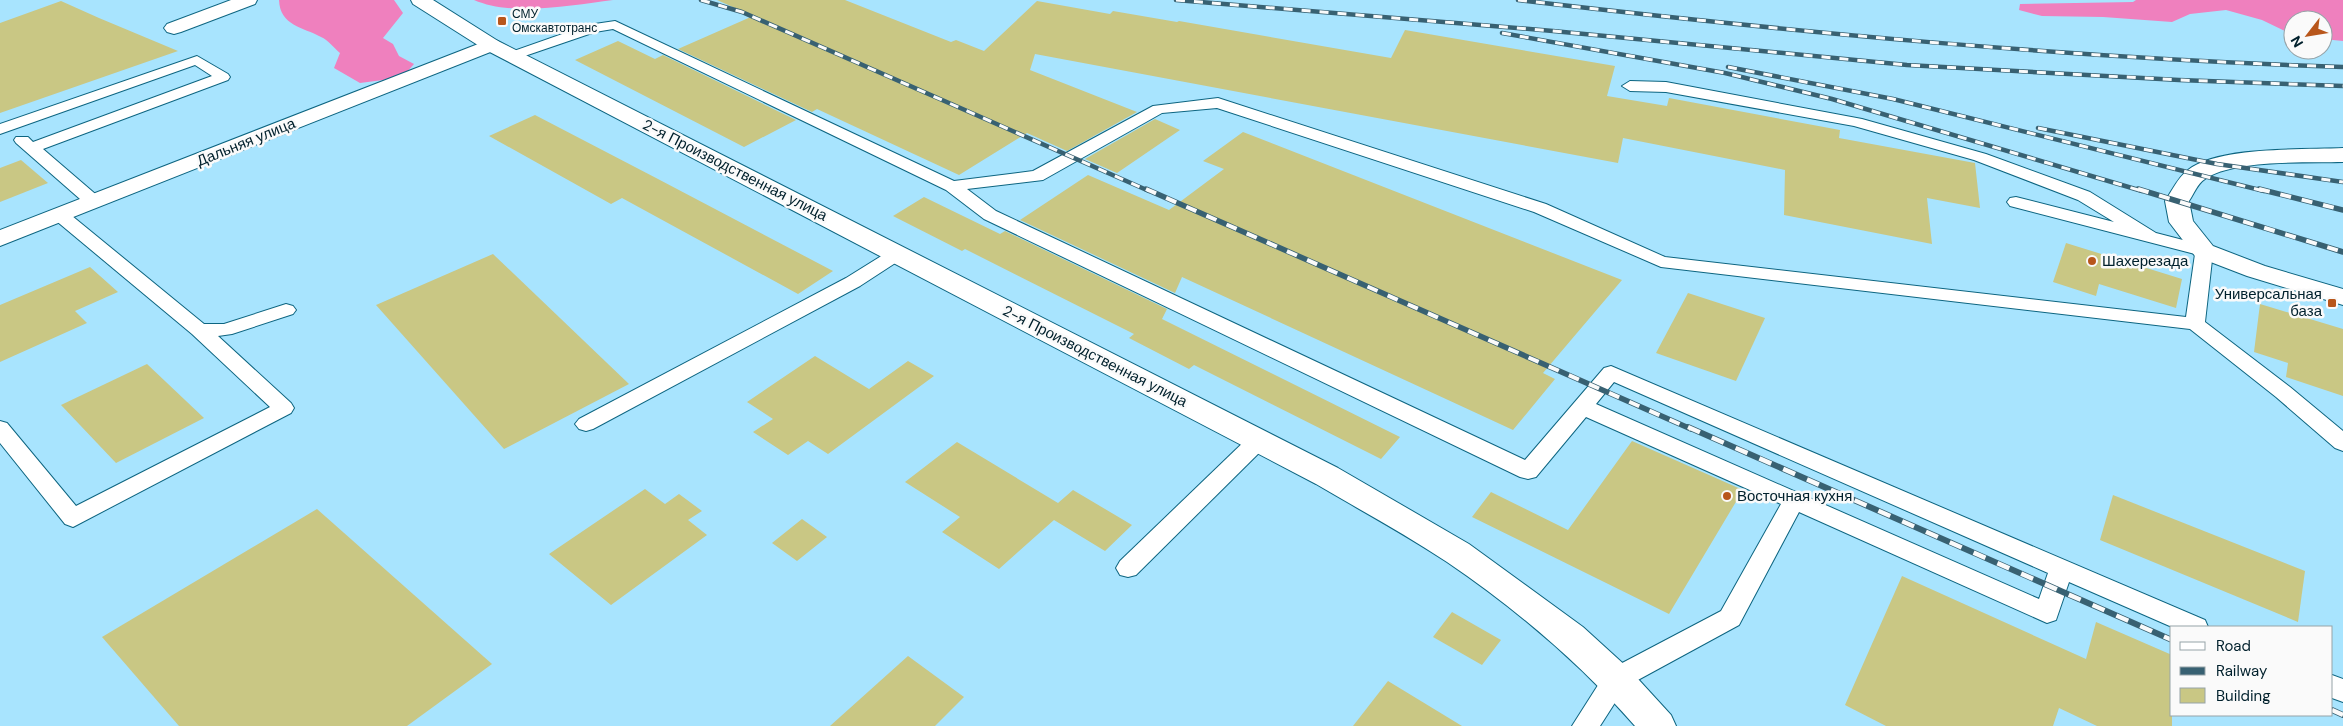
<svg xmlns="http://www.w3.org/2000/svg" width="2343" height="726" font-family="'DM Sans',sans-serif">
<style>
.forest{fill:#ef80be}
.building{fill:#c9c784}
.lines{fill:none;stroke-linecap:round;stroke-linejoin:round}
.lane-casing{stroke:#0d6581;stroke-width:2}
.street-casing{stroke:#0d6581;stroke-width:2}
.secondary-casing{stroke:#0d6581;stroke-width:2}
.lane{fill:#fff;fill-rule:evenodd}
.street{fill:#fff;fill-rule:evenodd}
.secondary{fill:#fff;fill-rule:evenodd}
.rail-far2-casing{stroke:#386172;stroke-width:4.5}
.rail-far1-casing{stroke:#386172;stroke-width:5.5}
.rail-casing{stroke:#386172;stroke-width:6}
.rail-far2{stroke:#fafafa;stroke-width:3;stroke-dasharray:9;stroke-linecap:butt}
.rail-far1{stroke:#fafafa;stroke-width:4;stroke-dasharray:11;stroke-linecap:butt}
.rail{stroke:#fafafa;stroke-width:4.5;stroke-dasharray:13;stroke-linecap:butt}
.poi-dot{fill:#b8561b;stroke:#fafafa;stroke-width:2}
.labels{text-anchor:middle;stroke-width:5;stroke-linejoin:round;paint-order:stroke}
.far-poi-label{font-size:12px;fill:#00202c;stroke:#fafafa;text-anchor:start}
.street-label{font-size:15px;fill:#00202c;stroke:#fafafa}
.poi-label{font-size:15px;fill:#00202c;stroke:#fafafa;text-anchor:start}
</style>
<rect width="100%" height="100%" fill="#a8e4fe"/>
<!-- forest -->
<g class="forest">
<path d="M 279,0 L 394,0 L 403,13 L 383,38 L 393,44 L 399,56 L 414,64 L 406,73 L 383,80 L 360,83 L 334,68 L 340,53 C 334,48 328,40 321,37 C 303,27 280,26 279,0 Z"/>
<path d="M 474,0 L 613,0 C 572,5 513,17 474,0 Z"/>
<polygon points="2136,0 2343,0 2343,41 2323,39 2323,20 2293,20 2293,35 2262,20 2226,10 2190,14 2172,22 2103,17 2042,16 2019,10 2020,4 2133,2"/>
</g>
<!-- building -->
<g class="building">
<polygon points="717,0 845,0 951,42 956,40 984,51 1037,1 1110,14 1113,11 1177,22 1179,21 1391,58 1405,30 1615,66 1607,96 1667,106 1669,98 1840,130 1839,138 1975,163 1980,208 1927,198 1932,244 1784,215 1785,170 1623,138 1618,163 1035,54 1030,70 1137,112 1067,151 1027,133 959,175 817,109 812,112 678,49 753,16"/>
<polygon points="61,1 99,18 178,51 0,113 0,23"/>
<polygon points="618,41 655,59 663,55 796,120 744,147 575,60"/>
<polygon points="535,115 658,179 833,271 798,294 622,198 611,204 489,136"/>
<polygon points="1155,119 1180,130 1117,173 1085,159"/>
<polygon points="1243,132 1622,280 1543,373 1555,379 1513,430 1182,277 1175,293 1020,220 1088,175 1169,210 1224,169 1203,161"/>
<polygon points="21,160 48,183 0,202 0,168"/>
<polygon points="924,197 1000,234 1005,231 1167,309 1162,319 1400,437 1381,459 1194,365 1189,369 1129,338 1134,334 965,249 962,251 893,216"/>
<polygon points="2066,243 2182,279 2176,308 2099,284 2096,296 2053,282"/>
<polygon points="493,254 629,384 504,449 376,305"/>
<polygon points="90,267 118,292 75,311 87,323 0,362 0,305"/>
<polygon points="1688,293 1765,318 1736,381 1656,353"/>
<polygon points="2260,304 2343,329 2343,396 2286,377 2288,363 2254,352"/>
<polygon points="815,356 869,389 908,361 934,376 828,454 808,441 788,455 753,432 773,419 747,402"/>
<polygon points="147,364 204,418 116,463 61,405"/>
<polygon points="1632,441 1743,490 1669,614 1472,517 1491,492 1568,530"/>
<polygon points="957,442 1058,503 1073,490 1132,525 1105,551 1054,520 999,569 942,532 960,517 905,482"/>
<polygon points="645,489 665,504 679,494 702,511 688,520 707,535 611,605 549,554"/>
<polygon points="2113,495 2305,571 2298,622 2100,540"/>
<polygon points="317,509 492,664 407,726 179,726 102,637"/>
<polygon points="802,519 827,537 797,561 772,543"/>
<polygon points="1902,576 2086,659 2096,622 2172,655 2172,726 2097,726 2059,708 2053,726 1886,726 1845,705"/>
<polygon points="1452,612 1501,640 1482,665 1433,637"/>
<polygon points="908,656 964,697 935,726 830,726"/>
<polygon points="1388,681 1462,726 1353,726"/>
</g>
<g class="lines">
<defs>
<g id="lane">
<path d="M 615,21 L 954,181 L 1033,171 L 1153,106 L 1218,98 L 1546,204 L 1665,257 L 2186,317 L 2195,254 L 2010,206 L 2007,202 L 2010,198 L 2016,197 L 2114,222 L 2078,200 L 1974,160 L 1854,126 L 1666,92 L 1630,91 L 1622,86 L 1630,81 L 1666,82 L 1862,119 L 1986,154 L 2090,192 L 2156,233 L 2210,247 L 2213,251 L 2205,322 L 2290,387 L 2343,431 L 2343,451 L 2335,448 L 2276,397 L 2190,329 L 1661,267 L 1534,212 L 1217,108 L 1162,113 L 1043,180 L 967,189 L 996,211 L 1525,460 L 1604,368 L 1611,366 L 2205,620 L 2208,627 L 2172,627 L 2069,582 L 2056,620 L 2047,623 L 1799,512 L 1739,625 L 1625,687 L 1600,726 L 1572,726 L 1607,671 L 1721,611 L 1781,504 L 1586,417 L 1536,477 L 1528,479 L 1520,477 L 984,219 L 946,190 L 613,29 L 595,32 L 513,60 L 506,56 L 508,53 L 588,25 ZM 1614,382 L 2048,573 L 2039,599 L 1596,404 Z"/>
<polygon points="197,56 228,74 230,77 228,80 43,149 100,198 103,202 100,206 88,206 16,143 14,140 16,137 28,137 33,142 212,76 195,65 0,134 0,124"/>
<polygon points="60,210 66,211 204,324 224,324 286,304 293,306 296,310 293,314 232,334 218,336 291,403 294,408 291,413 73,527 65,524 0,443 0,421 7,423 76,506 270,407 192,334 54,219 51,215 54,211"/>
<polygon points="897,249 903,250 906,254 903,258 860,286 593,429 586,431 579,429 575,424 579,419 846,278 891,250"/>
<polygon points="1259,433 1267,435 1270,440 1267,445 1136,575 1128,577 1120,575 1116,568 1120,561 1251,435"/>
<polygon points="2332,675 2343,679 2343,702 2332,698"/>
</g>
<g id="street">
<polygon points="231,0 257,0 255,4 181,32 174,34 167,32 164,28 167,24"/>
<polygon points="491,39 498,41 501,45 498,49 0,246 0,230"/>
</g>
<g id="secondary">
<path d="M 411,0 L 433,0 L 498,41 L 1338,468 L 1469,544 L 1583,627 L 1628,668 L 1671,715 L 1676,726 L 1635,726 C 1580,663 1516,609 1447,562 C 1405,534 1360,510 1316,484 L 484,49 L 413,4 Z"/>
<path d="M 2343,148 L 2343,162 C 2308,163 2233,159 2205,179 C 2197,184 2194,194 2189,201 L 2193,221 L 2213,246 L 2265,266 L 2343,289 L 2343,305 L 2247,276 L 2195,256 L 2169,222 L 2165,201 C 2172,191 2178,177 2188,170 C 2219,146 2303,150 2343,148 Z"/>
</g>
</defs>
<!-- lane casing -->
<use href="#lane" class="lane-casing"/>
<!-- street casing -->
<use href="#street" class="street-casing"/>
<!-- secondary casing -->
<use href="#secondary" class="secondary-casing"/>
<!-- lane -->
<use href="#lane" class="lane"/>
<!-- street -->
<use href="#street" class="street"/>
<!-- secondary -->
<use href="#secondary" class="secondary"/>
<defs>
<g id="rail-far2">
<polyline points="701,0 742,12 1149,191"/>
<polyline points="1176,0 1553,31 1907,65 2179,80 2343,86"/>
<path d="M 1518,0 C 1792,32 2067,58 2343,67"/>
<polyline points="1502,33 1725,73 1832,99 2142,191"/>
<polyline points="1728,67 1893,99 2264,191"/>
<polyline points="2038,128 2217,164 2343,182"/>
</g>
<g id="rail-far1">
<polyline points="1146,189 1691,429"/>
<polyline points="2138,189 2343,252"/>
<polyline points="2259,189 2343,210"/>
</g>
<g id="rail">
<polyline points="1688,427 2172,640"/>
<polyline points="2332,710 2343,715"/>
</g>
</defs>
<!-- rail-far2 casing -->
<use href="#rail-far2" class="rail-far2-casing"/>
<!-- rail-far1 casing -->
<use href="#rail-far1" class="rail-far1-casing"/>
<!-- rail casing -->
<use href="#rail" class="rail-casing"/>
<!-- rail-far2 -->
<use href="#rail-far2" class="rail-far2"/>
<!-- rail-far1 -->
<use href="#rail-far1" class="rail-far1"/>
<!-- rail -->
<use href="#rail" class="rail"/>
</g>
<!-- markers -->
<g class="poi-dot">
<rect x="497" y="16" width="10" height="10" rx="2.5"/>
<circle cx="2092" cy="261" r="5"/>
<rect x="2327" y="298" width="10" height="10" rx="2.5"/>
<circle cx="1727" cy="496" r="5"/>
</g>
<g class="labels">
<!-- far-poi labels -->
<g class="far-poi-label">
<text x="512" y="18">СМУ<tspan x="512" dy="14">Омскавтотранс</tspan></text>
</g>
<!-- street labels -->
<g class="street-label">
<text transform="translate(246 142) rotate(-22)" y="5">Дальняя улица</text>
<text transform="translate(735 170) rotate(27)" y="5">2-я Производственная улица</text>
<text transform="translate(1095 356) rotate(27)" y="5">2-я Производственная улица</text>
</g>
<!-- poi labels -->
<g class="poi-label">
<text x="2102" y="266">Шахерезада</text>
<text x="2322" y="299" text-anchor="end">Универсальная<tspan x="2322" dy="17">база</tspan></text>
<text x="1737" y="501">Восточная кухня</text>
</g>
</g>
<!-- legend -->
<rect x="2170" y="626" width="162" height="90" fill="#fafafa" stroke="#96a3a8"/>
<rect x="2180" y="642" width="25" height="8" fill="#ffffff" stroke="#96a3a8"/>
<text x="2216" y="651" font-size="15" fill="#00202c">Road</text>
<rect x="2180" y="667" width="25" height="8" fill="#386172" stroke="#96a3a8"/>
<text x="2216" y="676" font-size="15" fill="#00202c">Railway</text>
<rect x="2180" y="688" width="25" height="15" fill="#c9c784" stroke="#96a3a8"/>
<text x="2216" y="701" font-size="15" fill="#00202c">Building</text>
<!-- north arrow -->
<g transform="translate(2308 35) rotate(239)"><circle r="24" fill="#fafafa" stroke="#96a3a8"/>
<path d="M0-4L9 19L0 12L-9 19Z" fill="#b8561b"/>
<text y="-8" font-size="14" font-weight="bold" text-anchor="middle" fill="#00202c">N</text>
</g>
</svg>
